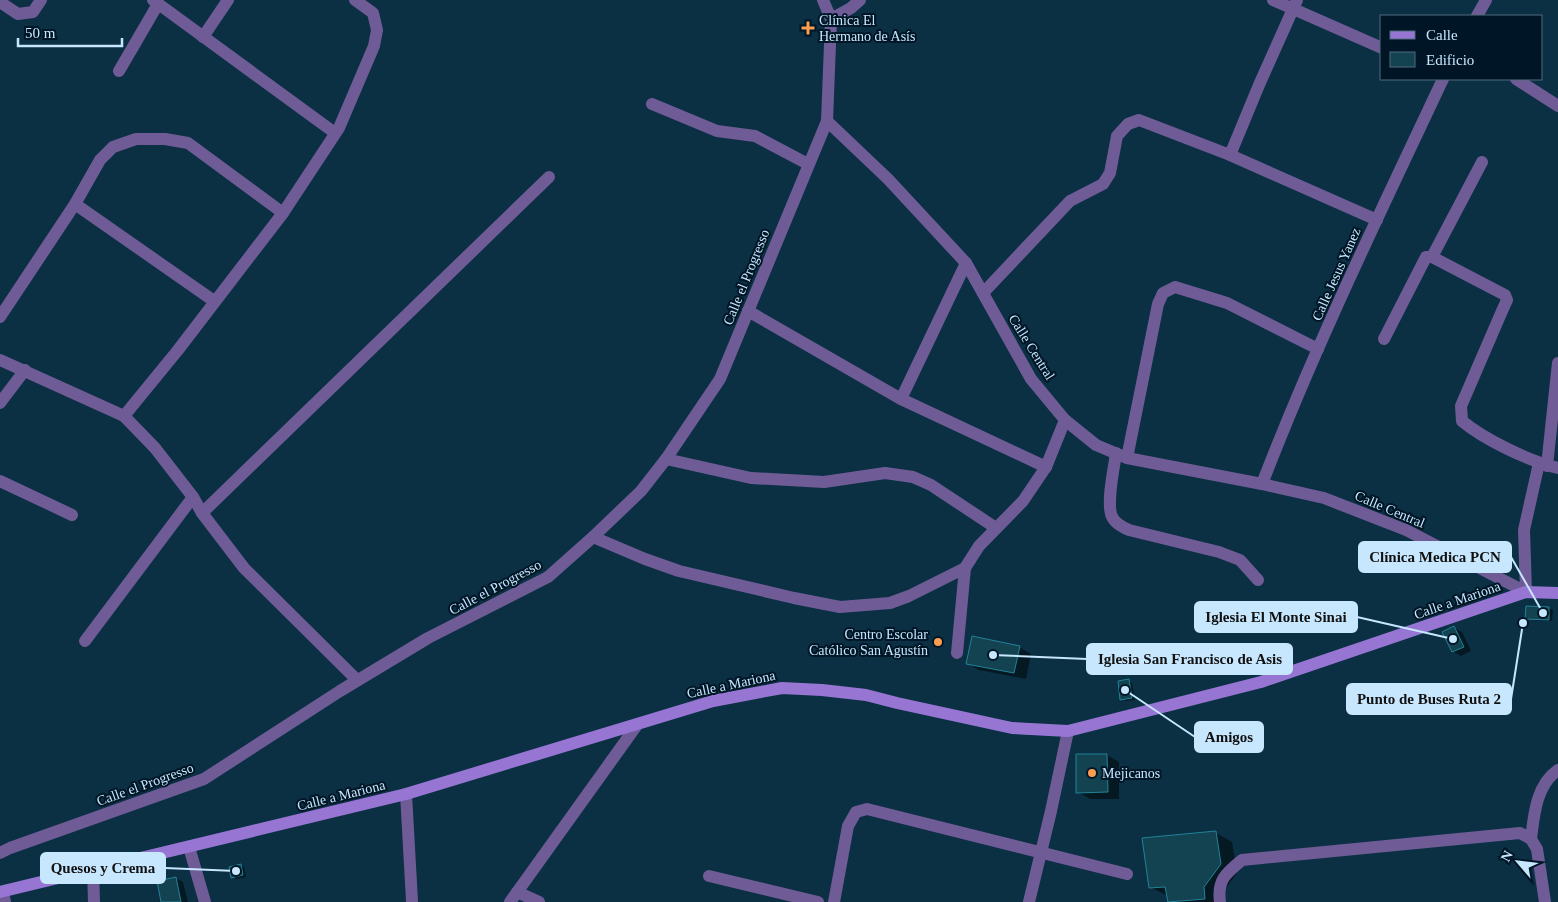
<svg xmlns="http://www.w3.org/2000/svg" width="1558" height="902" font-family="Georgia,serif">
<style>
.shadow{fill:#0007}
.building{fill:#134350;stroke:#228299}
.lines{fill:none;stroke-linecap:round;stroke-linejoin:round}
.street{stroke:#6f5c97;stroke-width:12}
.secondary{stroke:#9675d3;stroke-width:12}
.poi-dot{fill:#fb9e50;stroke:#001626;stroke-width:2}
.labels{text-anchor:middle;stroke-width:4;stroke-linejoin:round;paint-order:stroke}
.poi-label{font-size:14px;fill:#c7e7fe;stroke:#001626;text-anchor:start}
.street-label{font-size:14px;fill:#c7e7fe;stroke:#001626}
.leader{fill:none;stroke:#c7e7fe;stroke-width:2}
.callout-dot{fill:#c7e7fe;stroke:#001626;stroke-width:2}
.callout{fill:#c7e7fe;stroke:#c7e7fe;stroke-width:2}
.callout-label{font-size:15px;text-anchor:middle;font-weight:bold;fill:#111}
</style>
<rect width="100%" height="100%" fill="#0b2f43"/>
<!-- shadow -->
<g class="shadow">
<polygon points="1527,607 1549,608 1553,610 1552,621 1530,620 1527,618"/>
<polygon points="1454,628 1462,632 1471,651 1461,656 1453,651"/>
<polygon points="1019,647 1031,654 1026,679 979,670 967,663"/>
<polygon points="1129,681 1132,683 1135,700 1125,701 1122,699"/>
<polygon points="1077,755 1107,755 1119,762 1119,799 1090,799 1078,792"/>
<polygon points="1216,833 1232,842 1237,873 1220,896 1220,902 1171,902 1168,896 1150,887"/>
<polygon points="241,865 244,867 246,877 236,879 233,877"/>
<polygon points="175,878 183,882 188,902 163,902"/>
</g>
<!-- building -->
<g class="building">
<polygon points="1526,606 1549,607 1549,620 1525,619"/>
<polygon points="1454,626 1464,647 1452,652 1442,632"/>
<polygon points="972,636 1020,646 1014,673 966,664"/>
<polygon points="1129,679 1132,698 1120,700 1118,681"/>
<polygon points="1076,754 1107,754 1108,792 1076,793"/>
<polygon points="1216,831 1221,864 1204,887 1205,899 1168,902 1165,887 1149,888 1142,838"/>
<polygon points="241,864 243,875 231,878 229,867"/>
<polygon points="176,877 181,902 161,902 157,881"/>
</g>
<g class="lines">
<!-- street -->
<g class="street">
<polyline points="153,0 335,133"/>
<polyline points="823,0 831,19 827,121 888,179 966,263 1031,379 1065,420 1096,445 1127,458 1262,484 1324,498 1406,530 1526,592 1524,530 1539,463"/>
<polyline points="1273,0 1382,48"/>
<polyline points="0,2 18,14 33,12 41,0"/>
<polyline points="1477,16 1486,0"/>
<polyline points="831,19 851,8 860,0"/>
<polyline points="203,37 228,0"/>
<polyline points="119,71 158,4"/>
<polyline points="1516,79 1558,106"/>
<polyline points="652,104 717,131 755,136 808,164"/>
<polyline points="1230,155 1259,85 1297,0"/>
<polyline points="75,204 214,301"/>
<polyline points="1432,257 1482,162"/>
<polyline points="966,263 901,399 1046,467"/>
<polyline points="983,293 1070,201 1103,184 1110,173 1117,136 1128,124 1139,120 1230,155 1377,220"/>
<polyline points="748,311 901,399"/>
<polyline points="0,317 75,204 100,160 113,147 136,139 165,139 188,143 283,213"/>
<path d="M 1384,339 L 1426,257 L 1432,257 L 1505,295 L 1507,300 L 1502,311 L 1461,406 L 1462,421 C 1485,440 1529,461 1558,468"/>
<polyline points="0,360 124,416"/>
<polyline points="0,403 25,370"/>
<path d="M 1116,453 C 1114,469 1107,498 1111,514 C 1113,522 1122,527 1129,530 L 1219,552 L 1240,560 L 1258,580"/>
<polyline points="1127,458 1158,304 1163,293 1175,287 1227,303 1318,349"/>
<polyline points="666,459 751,478 824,482 885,473 913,477 931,485 996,528"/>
<polyline points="1547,466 1558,363"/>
<polyline points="0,481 72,515"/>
<path d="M 1262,484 C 1315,346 1380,213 1443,79"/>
<polyline points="193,497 155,448 124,416 178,350 283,213 339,128 374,46 377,30 373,13 355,0"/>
<polyline points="593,537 645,559 679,571 794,598 840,607 890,603 909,596 965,568"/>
<polyline points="85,641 193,497 202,513"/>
<polyline points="957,653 965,568 979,546 1023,501 1046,467 1065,420"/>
<polyline points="357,680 244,568 202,513 549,177"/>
<polyline points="406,794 412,901"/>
<path d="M 1531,839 C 1534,815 1536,785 1558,770"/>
<polyline points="189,847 205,902"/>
<polyline points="0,853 10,848 204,779 340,691 428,638 548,577 593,537 641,491 666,459 720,379 827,121"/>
<polyline points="93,869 94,902"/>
<polyline points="709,876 818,902"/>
<polyline points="3,892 5,902"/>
<polyline points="517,892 539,902"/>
<polyline points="510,902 637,725"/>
<polyline points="834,902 848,826 856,812 867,809 1127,874"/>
<polyline points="1029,902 1051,811 1068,731"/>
<path d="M 1220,902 C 1217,880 1226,873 1242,860 L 1520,833 L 1531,839 L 1537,849 L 1545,902"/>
</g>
<!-- secondary -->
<polyline class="secondary" points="0,892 406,794 713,701 782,688 822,690 866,695 897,703 1012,728 1068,731 1261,682 1526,592 1558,593"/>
</g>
<!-- markers -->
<g class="poi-dot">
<path d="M805.5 20.5h5v5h5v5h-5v5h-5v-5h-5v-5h5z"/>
<circle cx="938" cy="642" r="5"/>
<circle cx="1092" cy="773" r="5"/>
</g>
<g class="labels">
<!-- poi labels -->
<g class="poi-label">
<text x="819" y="25">Clínica El<tspan x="819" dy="16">Hermano de Asís</tspan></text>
<text x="928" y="639" text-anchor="end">Centro Escolar<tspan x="928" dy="16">Católico San Agustín</tspan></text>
<text x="1102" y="778">Mejicanos</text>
</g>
<!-- street labels -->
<g class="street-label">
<text transform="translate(1336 274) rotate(-66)" y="5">Calle Jesus Yanez</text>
<text transform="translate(746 277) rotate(-68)" y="5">Calle el Progresso</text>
<text transform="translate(1032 347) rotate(58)" y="5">Calle Central</text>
<text transform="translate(1390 509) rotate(23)" y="5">Calle Central</text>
<text transform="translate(495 587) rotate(-28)" y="5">Calle el Progresso</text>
<text transform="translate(1457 600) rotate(-19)" y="5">Calle a Mariona</text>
<text transform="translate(731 684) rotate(-12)" y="5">Calle a Mariona</text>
<text transform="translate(145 784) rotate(-20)" y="5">Calle el Progresso</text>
<text transform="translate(341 795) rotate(-14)" y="5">Calle a Mariona</text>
</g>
</g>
<!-- callouts -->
<path class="leader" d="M1543 613L1511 557M1453 639L1357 617M993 655L1087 659M1523 623L1511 699M1125 690L1195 737M236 871L165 868"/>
<g class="callout-dot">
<circle cx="1543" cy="613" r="5"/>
<circle cx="1453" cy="639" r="5"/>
<circle cx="993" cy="655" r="5"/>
<circle cx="1523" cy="623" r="5"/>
<circle cx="1125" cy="690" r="5"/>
<circle cx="236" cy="871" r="5"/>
</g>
<g class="callout">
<rect x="1359" y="542" width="152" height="30" rx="5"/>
<rect x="1195" y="602" width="162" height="30" rx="5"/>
<rect x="1087" y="644" width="205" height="30" rx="5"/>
<rect x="1347" y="684" width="164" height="30" rx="5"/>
<rect x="1195" y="722" width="68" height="30" rx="5"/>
<rect x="41" y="853" width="124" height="30" rx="5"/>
</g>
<g class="callout-label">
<text x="1435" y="562">Clínica Medica PCN</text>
<text x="1276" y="622">Iglesia El Monte Sinai</text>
<text x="1190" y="664">Iglesia San Francisco de Asis</text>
<text x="1429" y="704">Punto de Buses Ruta 2</text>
<text x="1229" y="742">Amigos</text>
<text x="103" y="873">Quesos y Crema</text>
</g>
<!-- legend -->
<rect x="1380" y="15" width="162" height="65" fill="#001626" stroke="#506a7c"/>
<rect x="1390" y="31" width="25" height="8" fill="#9675d3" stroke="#506a7c"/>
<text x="1426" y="40" font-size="15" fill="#c7e7fe">Calle</text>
<rect x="1390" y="52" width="25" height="15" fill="#134350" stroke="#506a7c"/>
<text x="1426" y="65" font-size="15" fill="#c7e7fe">Edificio</text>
<!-- north arrow -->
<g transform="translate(1518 862) rotate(298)" stroke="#001626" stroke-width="4" paint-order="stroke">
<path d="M0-4L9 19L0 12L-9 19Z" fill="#c7e7fe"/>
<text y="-8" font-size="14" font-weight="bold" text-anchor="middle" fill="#c7e7fe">N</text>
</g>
<!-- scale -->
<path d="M18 38v8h104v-8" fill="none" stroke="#c7e7fe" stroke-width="2.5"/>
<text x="25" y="38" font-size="15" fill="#c7e7fe" stroke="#001626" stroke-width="4" paint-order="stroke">50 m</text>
</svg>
